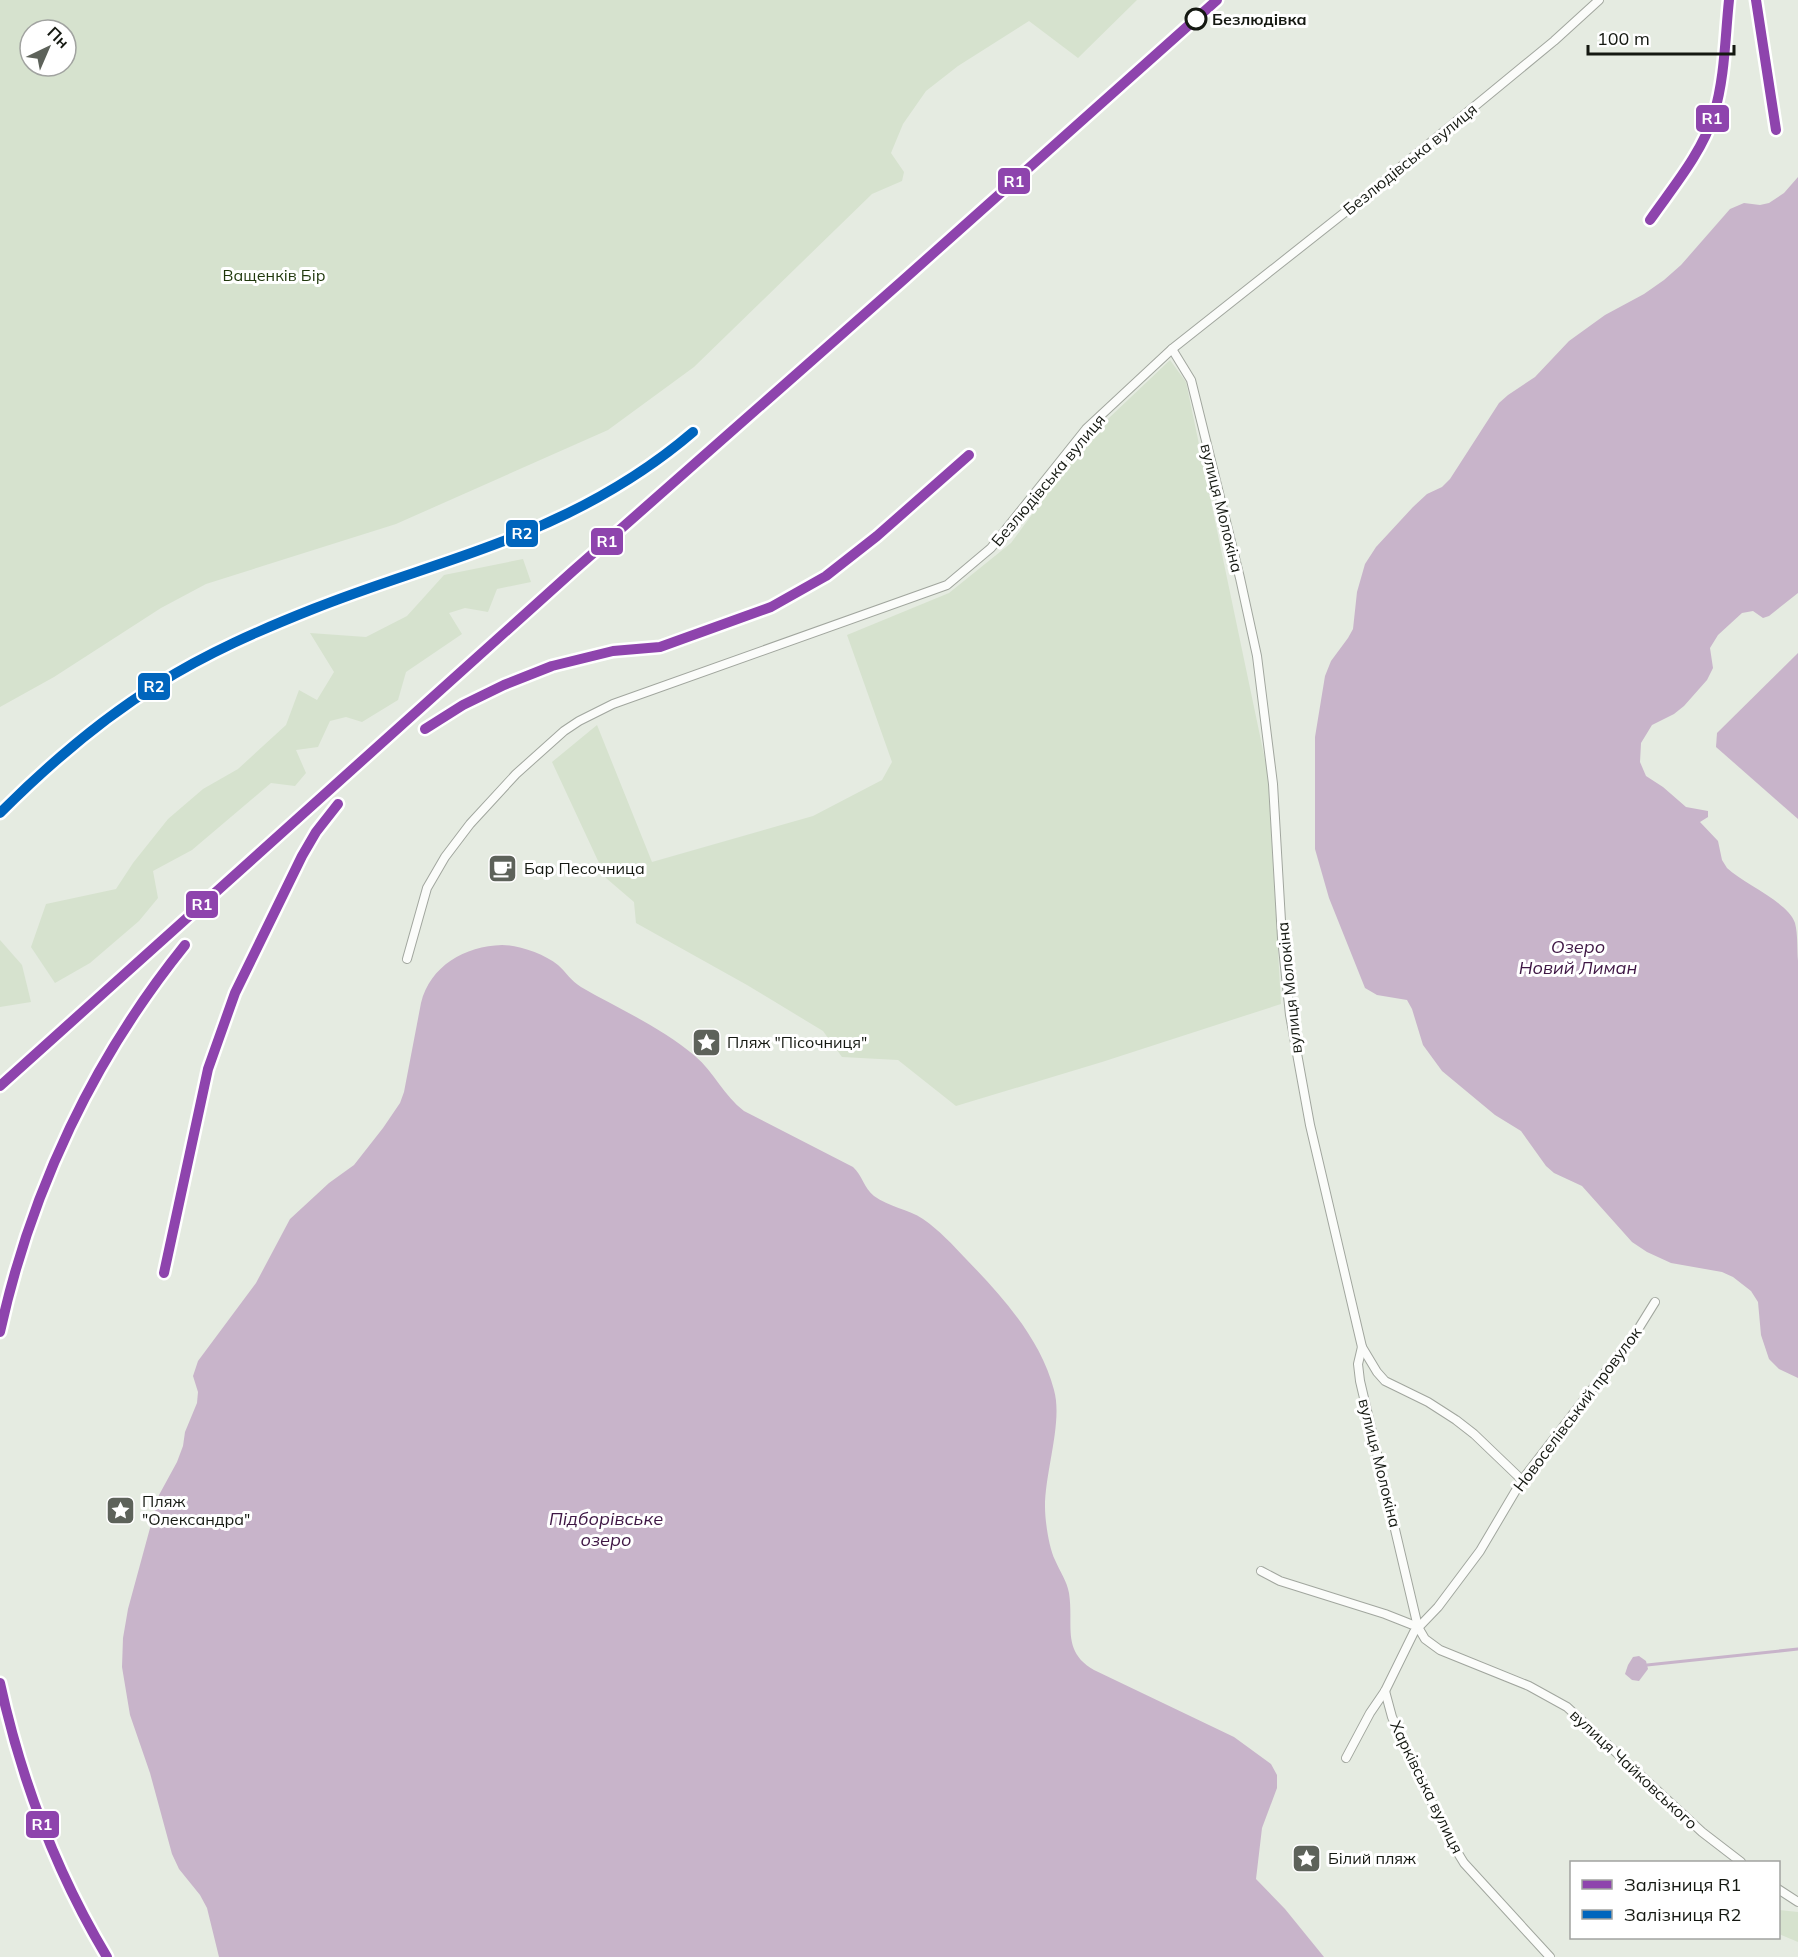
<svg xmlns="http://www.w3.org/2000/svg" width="1798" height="1957" font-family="Mulish,sans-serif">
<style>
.green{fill:#d6e2ce;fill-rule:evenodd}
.water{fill:#c8b4ca}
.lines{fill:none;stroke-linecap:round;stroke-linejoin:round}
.stream{stroke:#c8b4ca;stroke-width:3}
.minor-casing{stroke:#a1a69e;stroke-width:10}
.minor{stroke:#fbfcfa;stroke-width:8}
.rail-1-casing{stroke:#fff;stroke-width:15}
.rail-2-casing{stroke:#fff;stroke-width:15}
.rail-1{stroke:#8e44ad;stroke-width:10}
.rail-2{stroke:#0065bd;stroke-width:10}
.stop-dot{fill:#fff;stroke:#141811;stroke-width:3}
.labels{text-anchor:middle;stroke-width:6;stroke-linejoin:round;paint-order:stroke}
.stop-label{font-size:16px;font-weight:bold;fill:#141811;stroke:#fff;text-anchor:start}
.street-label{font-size:16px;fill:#141811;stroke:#fff}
.park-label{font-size:16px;fill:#1f370b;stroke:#fff}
.poi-label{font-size:16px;fill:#141811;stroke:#fff;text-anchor:start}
.water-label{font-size:18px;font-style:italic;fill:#3f1745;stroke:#fff}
.line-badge{stroke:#fff;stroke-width:2}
.badge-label{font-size:16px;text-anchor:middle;font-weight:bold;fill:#fff}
</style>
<rect width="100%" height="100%" fill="#e5ebe1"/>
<!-- green -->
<g class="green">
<path d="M 0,0 L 1137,0 L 1078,58 L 1029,21 L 958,66 L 926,91 L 903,124 L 891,153 L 904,172 L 902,181 L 872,194 L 694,367 L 608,430 L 396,524 L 206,584 L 161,608 L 54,677 L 0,707 ZM 30,30 L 66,30 L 66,66 L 30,66 Z"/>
<polygon points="1170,360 1186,382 1268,774 1281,1004 1102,1062 956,1106 898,1060 842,1057 823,1031 747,985 636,923 634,902 606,878 552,762 597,725 652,862 813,816 882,780 892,762 847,635 949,593 1011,543 1090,436"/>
<polygon points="523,559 531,582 497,589 488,612 465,608 449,613 462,634 406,672 398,700 362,722 346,717 330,721 318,747 296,750 306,773 295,786 271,783 192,850 153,871 158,898 139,921 90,963 55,983 31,947 46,904 116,889 133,863 168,819 203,789 238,769 286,725 299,690 317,700 334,672 310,633 366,637 407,616 444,575"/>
<polygon points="0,940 22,965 31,1002 0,1007"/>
<polygon points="1779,1910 1798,1912 1798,1942 1779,1934"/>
</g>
<!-- water -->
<g class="water">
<path d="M 1798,177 L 1798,593 L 1769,616 L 1763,618 L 1753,611 L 1742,613 L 1718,635 L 1710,648 L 1713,668 L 1707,680 L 1684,706 L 1674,714 L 1652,725 L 1641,743 L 1640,762 L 1646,776 L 1663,787 L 1686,807 L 1708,811 L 1708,817 L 1700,822 L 1718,841 L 1722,860 L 1727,868 C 1744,884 1788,902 1795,923 C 1798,935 1797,949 1798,961 L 1798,1378 L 1779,1369 L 1769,1359 L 1761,1335 L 1758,1302 L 1751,1291 L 1733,1277 L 1722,1272 L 1671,1263 L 1647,1252 L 1632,1242 L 1582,1186 L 1554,1173 L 1546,1166 L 1521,1131 L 1495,1115 L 1442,1071 L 1423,1045 L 1412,1009 L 1407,1000 L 1377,995 L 1365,988 L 1329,898 L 1315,849 L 1315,737 L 1325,676 L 1331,661 L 1348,638 L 1353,629 L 1357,592 L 1365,564 L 1376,547 L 1413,507 L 1427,494 L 1442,487 L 1450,479 L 1499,403 L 1508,395 L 1535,377 L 1569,341 L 1605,315 L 1644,294 L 1664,280 L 1681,265 L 1730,209 L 1744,203 L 1760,205 L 1769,203 L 1784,193 Z"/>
<polygon points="1798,653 1798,819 1716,747 1717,733"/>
<path d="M 502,945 C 519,945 544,954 558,965 C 566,972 571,981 581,987 C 619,1009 661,1027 695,1056 C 714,1072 724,1096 744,1111 L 853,1167 C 862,1175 864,1188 874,1196 C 889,1207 908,1209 923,1219 C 939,1230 953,1245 966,1259 C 1002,1296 1041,1339 1054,1390 C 1063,1422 1045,1471 1045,1507 C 1045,1521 1049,1548 1055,1560 C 1060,1572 1067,1581 1069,1593 C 1074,1625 1061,1651 1094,1670 L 1234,1737 L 1271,1764 L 1277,1775 L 1277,1788 L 1262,1828 L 1256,1879 L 1285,1909 L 1324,1957 L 219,1957 L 207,1908 L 200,1895 L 179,1869 L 172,1854 L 150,1773 L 130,1715 L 122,1667 L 123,1638 L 128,1609 L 159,1495 L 177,1462 L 183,1446 L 185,1432 L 197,1403 L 198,1392 L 193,1376 L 198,1361 L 256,1283 L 290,1219 L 329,1183 L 354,1165 L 383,1128 L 400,1103 L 404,1092 L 421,1003 C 430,966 465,946 502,945 Z"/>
<polygon points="1639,1656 1646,1661 1648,1669 1639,1681 1632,1680 1625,1674 1628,1665 1633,1657"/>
</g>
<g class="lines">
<!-- stream -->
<polyline class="stream" points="1647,1665 1798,1649"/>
<defs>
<g id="minor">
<polyline points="1172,349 1191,380 1240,578 1257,656 1273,784 1282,938 1290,1015 1310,1125 1362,1347 1358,1364 1360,1381 1418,1627 1425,1639 1440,1650 1529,1686 1567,1707 1702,1832 1741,1862"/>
<polyline points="407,959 427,888 445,857 470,824 516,774 564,731 579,721 613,704 947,585 991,548 1086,429 1172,349 1368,194 1554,41 1599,0"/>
<polyline points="1362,1347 1377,1372 1385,1381 1428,1402 1456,1420 1474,1434 1522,1480"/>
<polyline points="1261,1571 1280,1581 1385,1614 1418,1627"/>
<polyline points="1385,1691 1392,1717 1409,1755 1450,1840 1464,1863 1550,1957"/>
<polyline points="1346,1758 1370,1713 1385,1691 1414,1632 1438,1607 1480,1551 1522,1480 1637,1331 1655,1302"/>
<polyline points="1778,1889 1798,1902"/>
</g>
</defs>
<!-- minor casing -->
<use href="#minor" class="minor-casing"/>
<!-- minor -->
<use href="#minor" class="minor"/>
<defs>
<g id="rail-1">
<polyline points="1756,0 1776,130"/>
<path d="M 1650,220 C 1673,187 1702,153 1714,114 C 1725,77 1725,38 1729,0"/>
<polyline points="425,729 463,705 504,685 552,666 613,651 660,647 771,607 826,576 877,536 969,455"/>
<polyline points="0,1086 573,571 901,282 1217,0"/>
<polyline points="164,1273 208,1069 235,993 302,856 316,832 338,804"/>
<path d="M 0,1332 C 31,1190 94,1058 185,945"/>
<path d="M 0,1683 C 21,1779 56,1872 107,1957"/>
</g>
<path id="rail-2" d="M 0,813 C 48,765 100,720 158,684 C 207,653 260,630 313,609 C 375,584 439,566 501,542 C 570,516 637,480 693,432"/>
</defs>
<!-- rail-1 casing -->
<use href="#rail-1" class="rail-1-casing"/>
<!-- rail-2 casing -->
<use href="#rail-2" class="rail-2-casing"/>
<!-- rail-1 -->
<use href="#rail-1" class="rail-1"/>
<!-- rail-2 -->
<use href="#rail-2" class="rail-2"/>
</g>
<!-- icons -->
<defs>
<symbol id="cafe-square" viewBox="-11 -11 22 22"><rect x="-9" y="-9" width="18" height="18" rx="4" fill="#5d625a" stroke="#fff"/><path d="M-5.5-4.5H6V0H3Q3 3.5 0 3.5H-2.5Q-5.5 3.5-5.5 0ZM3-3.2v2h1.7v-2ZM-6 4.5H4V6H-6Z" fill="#fff"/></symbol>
<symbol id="sight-square" viewBox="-11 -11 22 22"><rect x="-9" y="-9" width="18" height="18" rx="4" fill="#5d625a" stroke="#fff"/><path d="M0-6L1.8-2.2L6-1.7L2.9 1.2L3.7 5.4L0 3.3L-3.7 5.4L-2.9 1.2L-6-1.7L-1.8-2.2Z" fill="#fff"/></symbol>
</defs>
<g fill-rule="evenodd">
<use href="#cafe-square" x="486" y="852" width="33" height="33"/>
<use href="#sight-square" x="690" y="1026" width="33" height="33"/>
<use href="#sight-square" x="104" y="1494" width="33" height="33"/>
<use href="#sight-square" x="1290" y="1842" width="33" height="33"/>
</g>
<!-- markers -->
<circle class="stop-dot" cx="1196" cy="19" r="10"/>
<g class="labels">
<!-- stop labels -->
<g class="stop-label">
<text x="1212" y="25">Безлюдівка</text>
</g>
<!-- street labels -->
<g class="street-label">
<text transform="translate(1410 159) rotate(-39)" y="6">Безлюдівська вулиця</text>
<text transform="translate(1048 480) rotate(-50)" y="6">Безлюдівська вулиця</text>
<text transform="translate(1222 508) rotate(76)" y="6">вулиця Молокіна</text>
<text transform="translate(1289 988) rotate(-96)" y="6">вулиця Молокіна</text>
<text transform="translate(1577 1409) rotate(-53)" y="6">Новоселівський провулок</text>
<text transform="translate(1380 1463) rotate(76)" y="6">вулиця Молокіна</text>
<text transform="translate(1634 1769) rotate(43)" y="6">вулиця Чайковського</text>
<text transform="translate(1427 1787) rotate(64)" y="6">Харківська вулиця</text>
</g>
<!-- park labels -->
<g class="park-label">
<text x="274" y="281">Ващенків Бір</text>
</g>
<!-- poi labels -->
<g class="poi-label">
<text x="524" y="874">Бар Песочница</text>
<text x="727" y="1048">Пляж "Пісочниця"</text>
<text x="142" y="1507">Пляж<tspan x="142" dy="18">"Олександра"</tspan></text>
<text x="1328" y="1864">Білий пляж</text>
</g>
<!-- water labels -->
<g class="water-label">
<text x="1578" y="953">Озеро<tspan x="1578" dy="21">Новий Лиман</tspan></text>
<text x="606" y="1525">Підборівське<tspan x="606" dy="21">озеро</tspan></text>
</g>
</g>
<g class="line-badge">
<rect x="1695" y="104" width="35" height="29" rx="6" fill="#8e44ad"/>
<rect x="997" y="167" width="34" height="28" rx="6" fill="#8e44ad"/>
<rect x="505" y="519" width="34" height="29" rx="6" fill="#0065bd"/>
<rect x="590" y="527" width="34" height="29" rx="6" fill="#8e44ad"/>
<rect x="137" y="672" width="34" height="29" rx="6" fill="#0065bd"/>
<rect x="185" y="890" width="34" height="29" rx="6" fill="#8e44ad"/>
<rect x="25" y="1810" width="35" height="29" rx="6" fill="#8e44ad"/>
</g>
<g class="badge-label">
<text x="1712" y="124">R1</text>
<text x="1014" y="187">R1</text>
<text x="522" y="539">R2</text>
<text x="607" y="547">R1</text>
<text x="154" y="692">R2</text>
<text x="202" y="910">R1</text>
<text x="42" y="1830">R1</text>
</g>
<!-- legend -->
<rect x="1570" y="1861" width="210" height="78" fill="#ffffff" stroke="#a1a3a0" stroke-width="1.5"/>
<rect x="1582" y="1880" width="30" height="9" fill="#8e44ad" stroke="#a1a3a0" stroke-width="1.5"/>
<text x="1624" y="1891" font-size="18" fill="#141811">Залізниця R1</text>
<rect x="1582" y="1910" width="30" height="9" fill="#0065bd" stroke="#a1a3a0" stroke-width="1.5"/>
<text x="1624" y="1921" font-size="18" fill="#141811">Залізниця R2</text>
<!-- north arrow -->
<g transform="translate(48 48) rotate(44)"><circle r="28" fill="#ffffff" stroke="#a1a3a0" stroke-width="1.5"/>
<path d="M0-4.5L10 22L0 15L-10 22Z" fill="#5d625a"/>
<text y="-9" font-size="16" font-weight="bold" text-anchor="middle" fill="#141811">Пн</text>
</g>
<!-- scale -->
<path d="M1588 45v9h146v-9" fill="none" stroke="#141811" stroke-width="3"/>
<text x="1597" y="45" font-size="18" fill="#141811" stroke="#ffffff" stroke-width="4.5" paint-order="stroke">100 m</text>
</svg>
